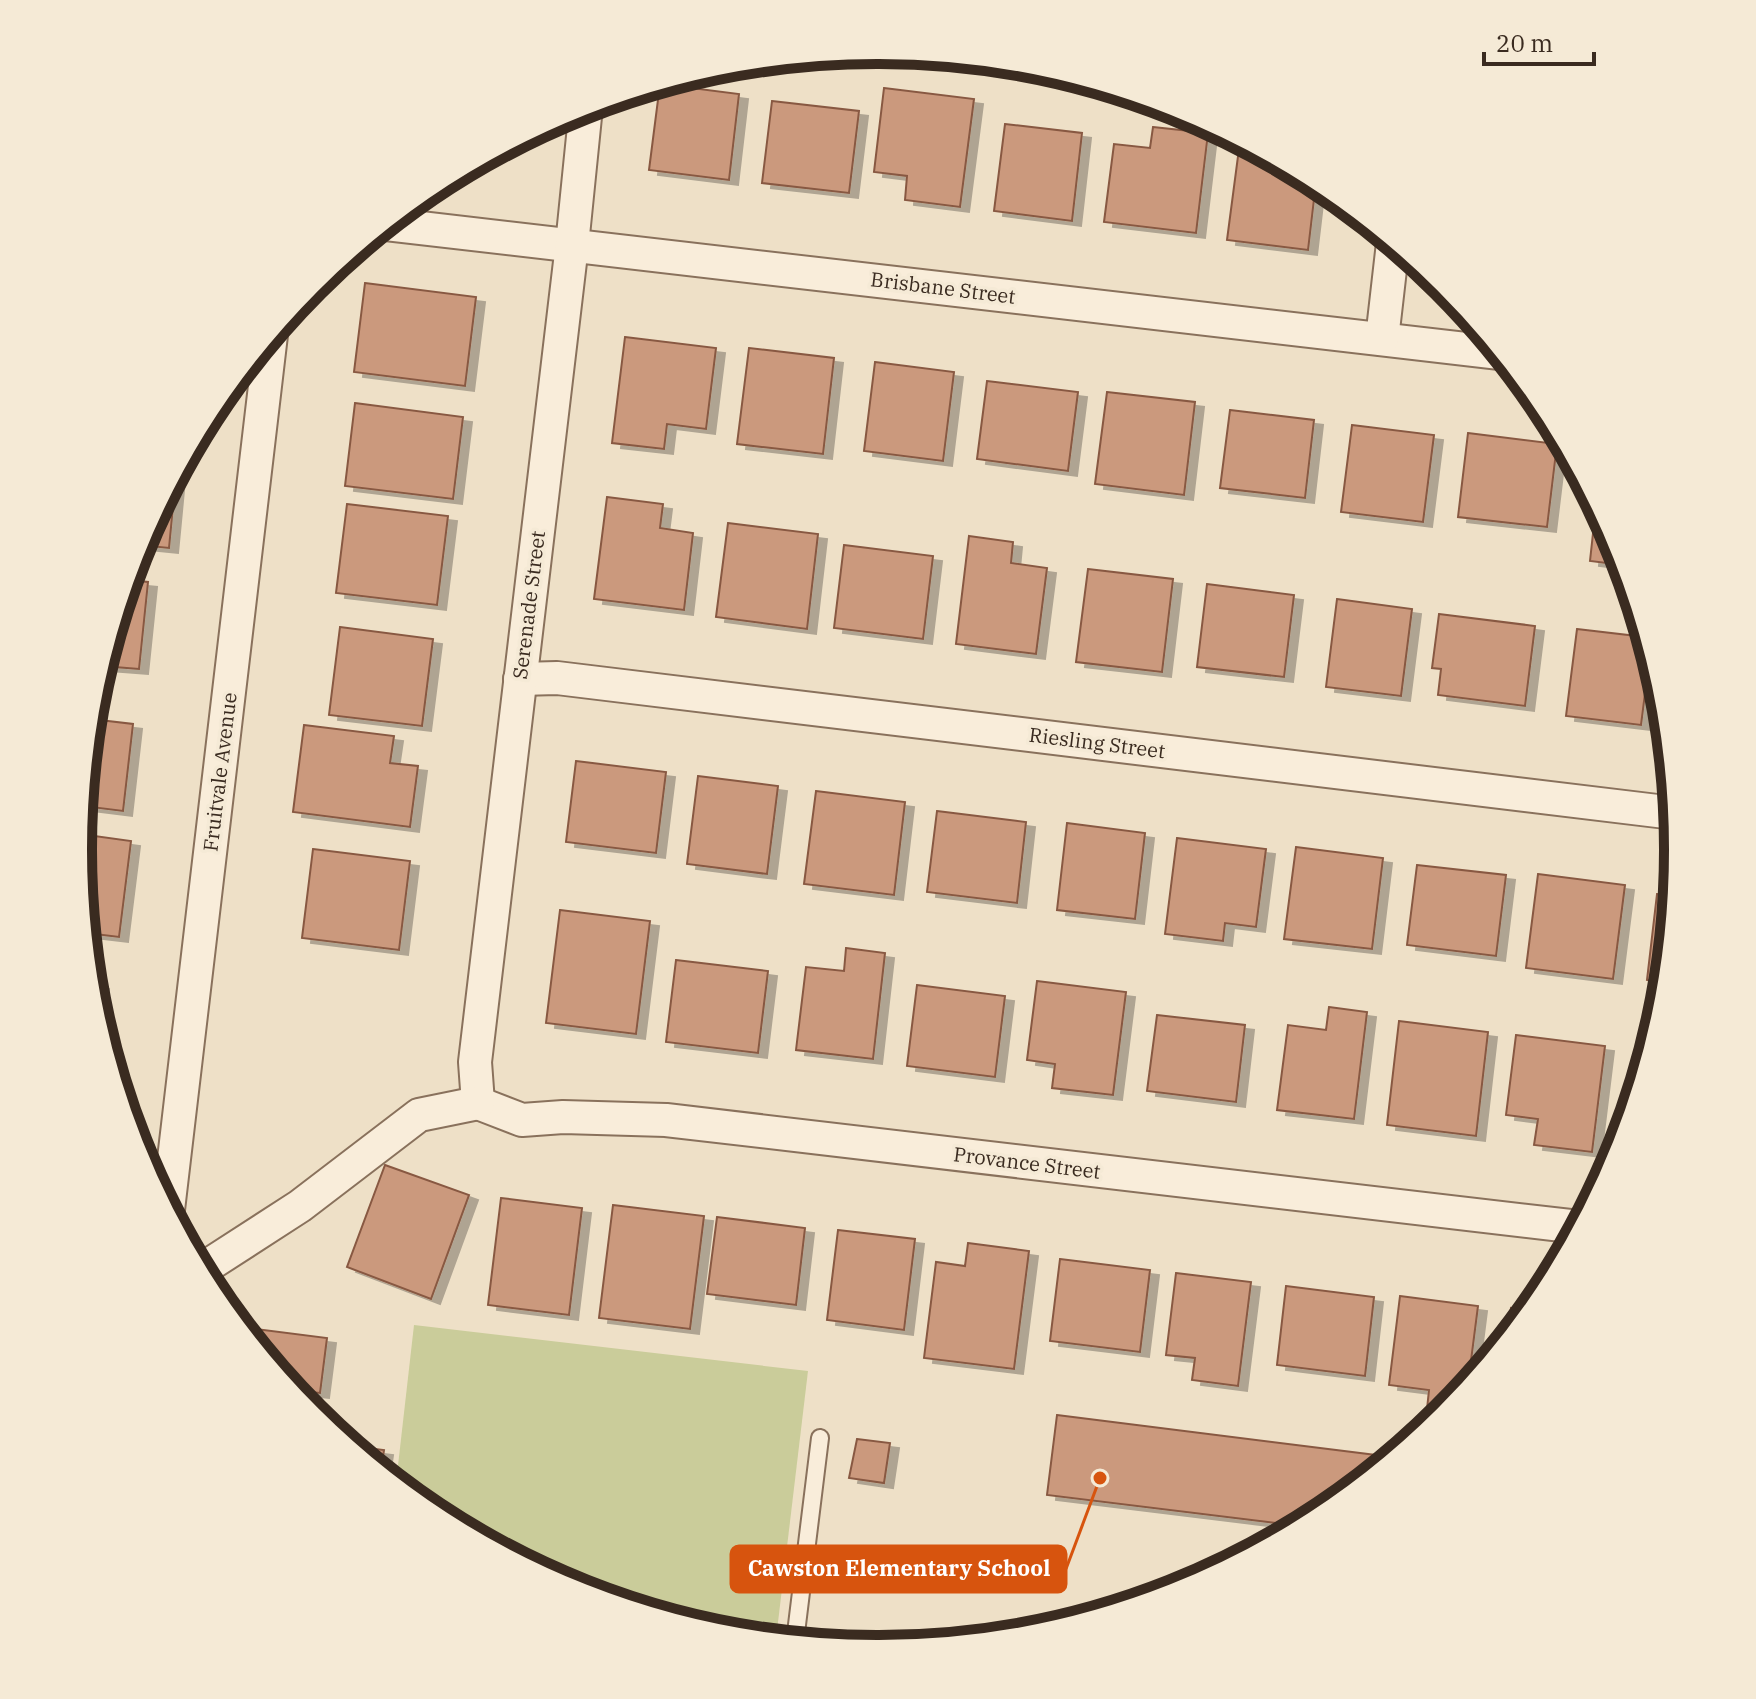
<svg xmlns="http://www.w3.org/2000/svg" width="1756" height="1699" font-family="'IBM Plex Serif',serif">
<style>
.green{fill:#cacc9a}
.building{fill:#cb997d;stroke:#885942;stroke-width:2;filter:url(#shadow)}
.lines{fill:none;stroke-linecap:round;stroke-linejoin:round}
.service-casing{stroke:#89715c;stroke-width:20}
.minor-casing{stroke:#89715c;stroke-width:36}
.service{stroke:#f9edda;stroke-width:16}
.minor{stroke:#f9edda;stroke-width:32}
.labels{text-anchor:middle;stroke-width:7;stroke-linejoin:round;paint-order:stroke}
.street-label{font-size:20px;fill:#3a2b20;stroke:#f5ead6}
.rim{fill:none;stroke:#3a2b20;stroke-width:10}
.leader{fill:none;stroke:#d7540e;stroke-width:3}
.callout-dot{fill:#d7540e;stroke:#f5ead6;stroke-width:3}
.callout{fill:#d7540e;stroke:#d7540e;stroke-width:3}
.callout-label{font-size:22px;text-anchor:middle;font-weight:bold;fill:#fff}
</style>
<defs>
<filter id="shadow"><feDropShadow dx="9" dy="5" stdDeviation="0" flood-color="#0004"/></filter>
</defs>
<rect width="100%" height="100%" fill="#eee0c7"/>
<!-- green -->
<polygon class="green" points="414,1325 808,1371 776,1639 722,1634 572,1588 433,1514 396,1483"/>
<!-- building -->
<g class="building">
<polygon points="660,84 739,94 729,180 649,170"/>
<polygon points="884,88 974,99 960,207 905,200 907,176 874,172"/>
<polygon points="772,101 859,111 849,193 762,183"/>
<polygon points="1005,124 1082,133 1072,221 994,211"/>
<polygon points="1153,127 1208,133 1196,233 1104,222 1114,144 1150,148"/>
<polygon points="1240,141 1316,182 1308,250 1227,240"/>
<polygon points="365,283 476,297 465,386 354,372"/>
<polygon points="625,337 716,348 706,429 667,424 664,449 612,443"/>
<polygon points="749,348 834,358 823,454 737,444"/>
<polygon points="875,362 954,372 943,461 864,451"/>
<polygon points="987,381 1078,392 1068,471 977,459"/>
<polygon points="1107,392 1195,402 1184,495 1095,484"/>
<polygon points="355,403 463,417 453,499 345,486"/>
<polygon points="1230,410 1314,420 1305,498 1220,488"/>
<polygon points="1352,425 1434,435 1423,522 1341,512"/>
<polygon points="1468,433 1557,444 1547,527 1458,517"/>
<polygon points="176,475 169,548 139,545 140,543"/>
<polygon points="607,497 663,504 660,528 693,533 684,610 594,599"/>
<polygon points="347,504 448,516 437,605 336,593"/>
<polygon points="1596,506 1617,544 1623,565 1590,561"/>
<polygon points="728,523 818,534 807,629 716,617"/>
<polygon points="969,536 1013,542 1011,563 1047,568 1036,654 956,644"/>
<polygon points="844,545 933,556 923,639 834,628"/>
<polygon points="1088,569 1173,579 1162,672 1076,662"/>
<polygon points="128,580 148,582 139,669 102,666"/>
<polygon points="1207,584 1294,595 1284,677 1197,667"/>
<polygon points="1337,599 1412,609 1401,696 1326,687"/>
<polygon points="1439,614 1535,626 1525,706 1438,695 1441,669 1432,668"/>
<polygon points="340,627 433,639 422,726 329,715"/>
<polygon points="1577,629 1645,637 1650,654 1641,725 1566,716"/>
<polygon points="91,719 133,724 123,811 83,806"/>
<polygon points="304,725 394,736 390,763 418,766 410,827 293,812"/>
<polygon points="576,761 666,772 656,853 566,842"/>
<polygon points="698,776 778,786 767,874 687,864"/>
<polygon points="816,791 905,802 894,895 804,884"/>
<polygon points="937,811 1026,822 1017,903 927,892"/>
<polygon points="1067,823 1145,833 1135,919 1057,910"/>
<polygon points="80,834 131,841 119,937 87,933 79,849"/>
<polygon points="1177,838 1266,849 1256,927 1225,923 1223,941 1165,934"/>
<polygon points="1296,847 1383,858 1372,949 1284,939"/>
<polygon points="313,849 410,861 399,950 302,938"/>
<polygon points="1417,865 1506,875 1496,956 1407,945"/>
<polygon points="1538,874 1625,885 1613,979 1526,968"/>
<polygon points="1657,894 1673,896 1664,983 1647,980"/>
<polygon points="560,910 650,921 636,1034 546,1023"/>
<polygon points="846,948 885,953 873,1059 796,1050 806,967 844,971"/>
<polygon points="676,960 768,971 758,1053 666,1042"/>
<polygon points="1037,981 1126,992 1113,1095 1052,1088 1055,1064 1027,1060"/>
<polygon points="92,983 100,984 97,1015 94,1005"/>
<polygon points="917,985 1005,996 995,1077 907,1066"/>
<polygon points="1329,1007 1367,1012 1354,1119 1277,1110 1288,1025 1326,1030"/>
<polygon points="1157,1015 1245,1025 1236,1102 1147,1091"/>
<polygon points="1399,1021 1488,1032 1476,1136 1387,1125"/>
<polygon points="1516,1035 1605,1046 1592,1152 1534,1145 1538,1119 1506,1115"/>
<polygon points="1641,1045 1650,1047 1634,1098"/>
<polygon points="385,1165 469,1195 431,1299 347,1267"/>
<polygon points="501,1198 582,1208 569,1315 488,1305"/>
<polygon points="613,1205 704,1216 690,1329 599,1318"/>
<polygon points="717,1217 805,1228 796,1305 707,1294"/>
<polygon points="838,1230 915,1239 904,1330 827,1320"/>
<polygon points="968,1243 1029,1251 1014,1369 924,1358 936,1262 965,1266"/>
<polygon points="1060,1259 1150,1270 1140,1352 1050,1341"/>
<polygon points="1176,1273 1251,1282 1238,1386 1192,1380 1195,1358 1166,1355"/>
<polygon points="1286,1286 1374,1297 1365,1376 1277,1365"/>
<polygon points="1400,1296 1478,1306 1468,1384 1446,1411 1427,1409 1429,1390 1389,1385"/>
<polygon points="1511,1308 1529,1311 1508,1336"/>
<polygon points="241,1327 327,1338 320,1393 292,1390"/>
<polygon points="1057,1415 1392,1457 1322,1515 1300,1526 1047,1495"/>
<polygon points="857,1439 890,1443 884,1483 849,1478"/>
<polygon points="351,1446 384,1450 381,1471"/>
</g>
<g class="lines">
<defs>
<polyline id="service" points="795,1641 820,1438"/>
<g id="minor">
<polyline points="386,224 1500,353"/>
<polyline points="1382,339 1393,243"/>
<polyline points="520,679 557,678 1674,813"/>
<polyline points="478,1103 522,1120 563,1117 666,1120 1579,1227"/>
<polyline points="478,1103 475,1062 572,245 586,107"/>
<polyline points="168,1210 271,335"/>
<polyline points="201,1270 300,1206 419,1115 478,1103"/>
</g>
</defs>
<!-- service casing -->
<use href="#service" class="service-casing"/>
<!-- minor casing -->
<use href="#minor" class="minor-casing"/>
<!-- service -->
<use href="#service" class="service"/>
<!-- minor -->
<use href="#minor" class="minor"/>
</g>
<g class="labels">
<!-- street labels -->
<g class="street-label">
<text transform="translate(943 288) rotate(7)" y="7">Brisbane Street</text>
<text transform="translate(529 605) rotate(-83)" y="7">Serenade Street</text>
<text transform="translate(1097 743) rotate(7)" y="7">Riesling Street</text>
<text transform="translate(220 772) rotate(-83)" y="7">Fruitvale Avenue</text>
<text transform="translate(1027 1163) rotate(7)" y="7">Provance Street</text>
</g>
</g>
<!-- crop -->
<path d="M0 0H1756V1699H0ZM877 64H879A785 785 0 0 1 1664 849V850A785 785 0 0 1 879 1635H877A785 785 0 0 1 92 850V849A785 785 0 0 1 877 64Z" fill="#f5ead6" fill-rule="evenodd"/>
<path class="rim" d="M877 64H879A785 785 0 0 1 1664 849V850A785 785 0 0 1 879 1635H877A785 785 0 0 1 92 850V849A785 785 0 0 1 877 64Z"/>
<!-- callouts -->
<path class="leader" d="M1100 1478L1066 1569"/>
<circle class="callout-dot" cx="1100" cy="1478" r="8"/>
<rect class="callout" x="731" y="1546" width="335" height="46" rx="8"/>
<g class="callout-label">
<text x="899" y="1576">Cawston Elementary School</text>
</g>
<!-- scale -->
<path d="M1484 52v12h110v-12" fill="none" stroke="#3a2b20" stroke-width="4"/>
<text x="1496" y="52" font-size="24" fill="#3a2b20" stroke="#f5ead6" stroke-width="6" paint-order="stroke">20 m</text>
</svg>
